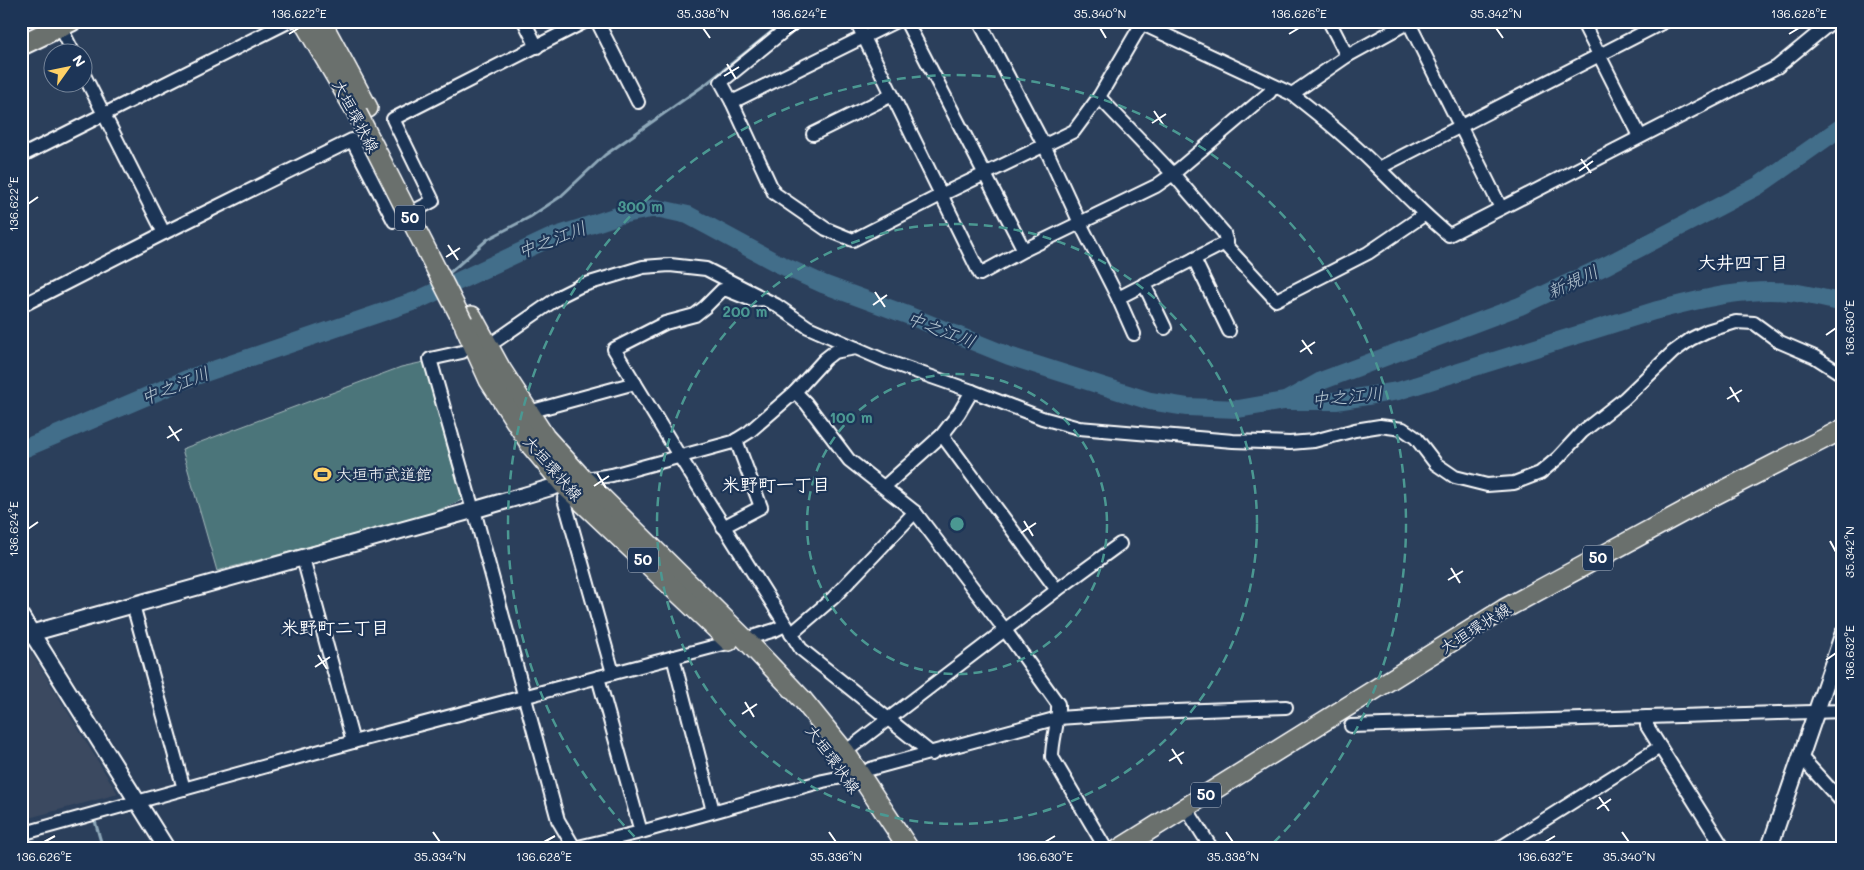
<svg xmlns="http://www.w3.org/2000/svg" width="1864" height="870" font-family="Mali,'Klee One',sans-serif">
<style>
.built{fill:#3b4a60}
.green{fill:#4c757a;stroke:#a6babc}
.lines{fill:none;stroke-linecap:round;stroke-linejoin:round}
.stream{stroke:#8ea8b9;stroke-width:3}
.river{stroke:#436e8a;stroke-width:18}
.minor-casing{stroke:#fff;stroke-width:16}
.tertiary-casing{stroke:#fff;stroke-width:19}
.primary-casing{stroke:#fff;stroke-width:22}
.trunk-casing{stroke:#fff;stroke-width:24}
.minor{stroke:#1d3557;stroke-width:12}
.tertiary{stroke:#1d3557;stroke-width:15}
.primary{stroke:#6a706d;stroke-width:19}
.trunk{stroke:#6a706d;stroke-width:20}
.primary-bridge-casing{stroke:#fff;stroke-width:22;stroke-linecap:butt}
.primary-bridge{stroke:#6a706d;stroke-width:19}
.ticks{fill:none;stroke:#fff;stroke-width:2}
.ring{fill:none;stroke:#4b9892;stroke-width:2.5;stroke-dasharray:9 6}
.labels{text-anchor:middle;stroke-width:4.5;stroke-linejoin:round;paint-order:stroke}
.shield{fill:#1d3557;stroke:#bbc2cd;stroke-width:1}
.shield-label{font-size:15px;font-weight:bold;fill:#fff}
.street-label{font-size:16px;fill:#fff;stroke:#1d3557}
.poi-label{font-size:16px;fill:#fff;stroke:#1d3557;text-anchor:start}
.water-label{font-size:18px;font-style:italic;fill:#b4c5d0;stroke:#1d3557}
.neighbourhood-label{font-size:18px;font-weight:bold;fill:#fff;stroke:#1d3557}
.centre{fill:#4b9892;stroke:#1d3557;stroke-width:2.5}
.ring-label{font-size:15px;text-anchor:middle;font-weight:bold;fill:#4b9892;stroke:#1d3557;stroke-width:4.5;stroke-linejoin:round;paint-order:stroke}
.neatline{fill:none;stroke:#fff;stroke-width:2}
.ticks-label{font-size:12px;text-anchor:middle;fill:#fff}
</style>
<rect width="100%" height="100%" fill="#2b3f5b"/>
<filter id="ink" filterUnits="userSpaceOnUse"><feTurbulence type="fractalNoise" baseFrequency=".02" numOctaves="2"/><feDisplacementMap in="SourceGraphic" scale="10" xChannelSelector="R" yChannelSelector="G"/><feConvolveMatrix kernelMatrix="1 2 1 2 8 2 1 2 1" color-interpolation-filters="sRGB"/></filter>
<g filter="url(#ink)">
<!-- built -->
<polygon class="built" points="26,644 118,794 21,820 21,646"/>
<!-- green -->
<polygon class="green" points="424,362 462,500 425,516 217,571 182,449 401,367"/>
<g class="lines">
<!-- stream -->
<g class="stream">
<polyline points="447,275 488,239 530,217 560,197 605,155 706,84 785,21"/>
<polyline points="418,300 436,284"/>
<polyline points="21,644 29,642"/>
<polyline points="95,821 103,849"/>
</g>
<!-- river -->
<g class="river">
<polyline points="1287,400 1321,381 1520,306 1607,265 1758,186 1843,126"/>
<path d="M 21,450 L 187,379 L 418,300 L 550,238 L 620,215 L 656,208 L 688,215 L 777,263 L 823,284 L 910,316 L 1009,356 L 1150,401 L 1187,407 L 1238,409 L 1284,401 L 1336,401 L 1398,391 L 1654,311 C 1698,300 1745,287 1790,292 C 1808,294 1825,299 1843,303"/>
</g>
<defs>
<g id="minor">
<polyline points="524,21 537,47"/>
<polyline points="597,21 638,102"/>
<polyline points="796,21 721,82 732,102 896,21"/>
<polyline points="856,21 980,274 1024,250 1156,186 1173,174 1269,93 1274,86"/>
<polyline points="906,21 1024,250"/>
<polyline points="979,21 1044,145 1080,223 1118,298"/>
<path d="M 1136,21 L 1292,94 C 1322,117 1352,142 1379,169 C 1403,192 1423,214 1449,235 L 1777,67 L 1833,21"/>
<polyline points="1329,21 1347,56"/>
<polyline points="1408,21 1501,208"/>
<polyline points="1582,21 1640,136"/>
<polyline points="1141,25 1099,97 1173,174 1224,233 1228,248 1276,300 1368,253 1424,215"/>
<polyline points="60,26 73,52"/>
<polyline points="82,71 164,233"/>
<polyline points="1292,94 1347,56 1409,22"/>
<polyline points="732,102 774,193 826,229 853,240 941,195 1074,131 1099,97"/>
<polyline points="813,134 892,95"/>
<polyline points="21,156 290,21"/>
<polyline points="1379,168 1666,21"/>
<polyline points="1194,259 1229,331"/>
<polyline points="1144,284 1165,328"/>
<polyline points="21,306 164,233 352,140 394,221 397,220 433,201 393,119 586,21"/>
<polyline points="1134,334 1118,298 1227,242"/>
<polyline points="497,340 562,295 580,286 643,267 670,265 706,269 757,295"/>
<polyline points="856,348 808,327 776,305 764,299 752,300 727,290 722,290 705,307 695,315 665,323 614,349 680,457 801,649 932,754"/>
<polyline points="462,352 430,359 471,503 474,510 558,820 575,849"/>
<path d="M 795,392 L 806,403 L 849,460 L 915,512 L 1005,630 L 1058,704 C 1059,723 1052,739 1052,757 L 1106,849"/>
<polyline points="536,410 635,383"/>
<polyline points="942,435 1057,590"/>
<polyline points="579,480 612,475 733,442 749,432 795,392 825,359 834,352 856,348 886,361 972,391 1042,418 1079,428 1233,441 1290,443 1314,441 1355,430 1380,426 1403,429 1416,438 1436,464 1455,477 1487,485 1514,483 1540,473 1558,458 1582,432 1624,399 1673,352 1691,339 1707,331 1736,322 1754,323 1780,342 1815,357 1843,375"/>
<polyline points="884,487 942,435 959,413 972,391"/>
<polyline points="564,499 613,673"/>
<polyline points="723,527 761,507 736,440"/>
<polyline points="303,558 353,742"/>
<polyline points="133,605 184,789"/>
<polyline points="791,634 833,598 915,512"/>
<polyline points="745,639 775,630 785,625"/>
<polyline points="673,657 713,811"/>
<polyline points="598,677 641,832 823,781 847,776"/>
<polyline points="1647,717 1647,726 1724,849"/>
<polyline points="1351,726 1843,711"/>
<polyline points="845,752 1057,590 1120,544"/>
<polyline points="1800,756 1843,803"/>
<polyline points="870,769 1058,718 1149,712 1286,707"/>
<polyline points="1186,808 1212,849"/>
<polyline points="21,834 353,742 731,642"/>
<polyline points="574,848 641,832"/>
<polyline points="1498,849 1660,747"/>
</g>
<g id="tertiary">
<polyline points="21,616 167,849"/>
<polyline points="32,633 474,510 563,484"/>
<polyline points="1769,849 1843,634"/>
</g>
<g id="primary">
<polyline points="303,21 357,113"/>
<polyline points="321,21 368,108"/>
<polyline points="472,316 501,369 545,437 583,479 745,639 802,699 845,752 909,849"/>
<polyline points="465,327 489,380 532,447 563,484 729,641"/>
<polyline points="1119,849 1504,609 1707,499 1843,429"/>
</g>
<polyline id="trunk" points="21,45 71,21"/>
</defs>
<!-- minor casing -->
<use href="#minor" class="minor-casing"/>
<!-- tertiary casing -->
<use href="#tertiary" class="tertiary-casing"/>
<!-- primary casing -->
<use href="#primary" class="primary-casing"/>
<!-- trunk casing -->
<use href="#trunk" class="trunk-casing"/>
<!-- minor -->
<use href="#minor" class="minor"/>
<!-- tertiary -->
<use href="#tertiary" class="tertiary"/>
<!-- primary -->
<use href="#primary" class="primary"/>
<!-- trunk -->
<use href="#trunk" class="trunk"/>
<defs>
<polyline id="primary-bridge" points="357,113 463,322"/>
</defs>
<!-- primary-bridge casing -->
<use href="#primary-bridge" class="primary-bridge-casing"/>
<!-- primary-bridge -->
<use href="#primary-bridge" class="primary-bridge"/>
</g>
</g>
<!-- ticks -->
<path class="ticks" d="M 703,28 L 710,38M 1100,28 L 1106,38M 1496,28 L 1503,38M 289,34 L 299,28M 789,34 L 799,28M 1289,34 L 1299,28M 1789,34 L 1799,28M 727,64 L 736,79M 724,76 L 739,67M 1154,111 L 1164,126M 1152,123 L 1166,114M 1581,159 L 1591,173M 1579,171 L 1593,161M 28,204 L 38,197M 448,245 L 458,260M 446,257 L 460,248M 875,292 L 885,307M 873,305 L 887,295M 1826,335 L 1836,328M 1302,340 L 1312,354M 1300,352 L 1315,342M 1730,387 L 1739,402M 1727,399 L 1742,390M 169,426 L 179,441M 167,438 L 182,429M 597,473 L 606,488M 594,486 L 609,476M 1024,521 L 1033,536M 28,529 L 38,522M 1021,533 L 1036,523M 1830,541 L 1836,552M 1451,568 L 1460,583M 1448,580 L 1463,571M 318,655 L 327,669M 1826,660 L 1836,653M 315,667 L 330,657M 745,702 L 754,717M 742,714 L 757,704M 1172,749 L 1182,764M 1169,761 L 1184,752M 1599,797 L 1609,811M 1597,809 L 1611,799M 433,832 L 440,842M 829,832 L 836,842M 1226,832 L 1233,842M 1622,832 L 1629,842M 44,842 L 55,836M 544,842 L 555,836M 1045,842 L 1055,836M 1545,842 L 1555,836"/>
<!-- distance rings -->
<g class="ring">
<circle cx="957" cy="524" r="150"/>
<circle cx="957" cy="524" r="300"/>
<path d="M645 847A449 449 0 1 1 1269 847"/>
</g>
<!-- icons -->
<defs>
<symbol id="stadium-bare" viewBox="-9 -9 18 18"><path d="M0-5a6.5 5 0 1 0 0 10a6.5 5 0 1 0 0-10ZM-3.5-1.8h7v3.6h-7Z" fill="#ffd166" stroke="#1d3557" stroke-width="2.5" paint-order="stroke"/></symbol>
</defs>
<g fill-rule="evenodd">
<use href="#stadium-bare" x="310" y="462" width="25" height="25"/>
</g>
<g class="labels">
<!-- shield labels -->
<g class="shield">
<rect x="395" y="205.5" width="30" height="25" rx="4"/>
<rect x="1583" y="545.5" width="30" height="25" rx="4"/>
<rect x="628" y="547.5" width="30" height="25" rx="4"/>
<rect x="1191" y="782.5" width="30" height="25" rx="4"/>
</g>
<g class="shield-label">
<text x="410" y="223">50</text>
<text x="1598" y="563">50</text>
<text x="643" y="565">50</text>
<text x="1206" y="800">50</text>
</g>
<!-- street labels -->
<g class="street-label">
<text transform="translate(356 116) rotate(62)" y="6">大垣環状線</text>
<text transform="translate(553 468) rotate(49)" y="6">大垣環状線</text>
<text transform="translate(1475 628) rotate(-32)" y="6">大垣環状線</text>
<text transform="translate(833 759) rotate(54)" y="6">大垣環状線</text>
</g>
<!-- poi labels -->
<g class="poi-label">
<text x="336" y="480">大垣市武道館</text>
</g>
<!-- water labels -->
<g class="water-label">
<text transform="translate(552 240) rotate(-21)" y="6">中之江川</text>
<text transform="translate(1573 282) rotate(-25)" y="6">新規川</text>
<text transform="translate(941 330) rotate(21)" y="6">中之江川</text>
<text transform="translate(175 386) rotate(-22)" y="6">中之江川</text>
<text transform="translate(1347 397) rotate(-6)" y="6">中之江川</text>
</g>
<!-- neighbourhood labels -->
<g class="neighbourhood-label">
<text x="1743" y="269">大井四丁目</text>
<text x="776" y="491">米野町一丁目</text>
<text x="335" y="634">米野町二丁目</text>
</g>
</g>
<circle cx="957" cy="524" r="8" class="centre"/>
<g class="ring-label">
<text x="640" y="212">300 m</text>
<text x="745" y="317">200 m</text>
<text x="851" y="423">100 m</text>
</g>
<!-- margin -->
<rect width="1864" height="870" fill="none" stroke="#1d3557" stroke-width="55"/>
<!-- north arrow -->
<g transform="translate(68 68) rotate(57)"><circle r="24" fill="#1d3557" stroke="#77869a"/>
<path d="M0-4L9 19L0 12L-9 19Z" fill="#ffd166"/>
<text y="-8" font-size="14" font-weight="bold" text-anchor="middle" fill="#ffffff">N</text>
</g>
<rect x="28" y="28" width="1808" height="814" class="neatline"/>
<g class="ticks-label">
<text x="299" y="18">136.622°E</text>
<text x="703" y="18">35.338°N</text>
<text x="799" y="18">136.624°E</text>
<text x="1100" y="18">35.340°N</text>
<text x="1299" y="18">136.626°E</text>
<text x="1496" y="18">35.342°N</text>
<text x="1799" y="18">136.628°E</text>
<text transform="translate(14 204) rotate(-90)" y="4">136.622°E</text>
<text transform="translate(1850 328) rotate(-90)" y="4">136.630°E</text>
<text transform="translate(14 529) rotate(-90)" y="4">136.624°E</text>
<text transform="translate(1850 552) rotate(-90)" y="4">35.342°N</text>
<text transform="translate(1850 653) rotate(-90)" y="4">136.632°E</text>
<text x="44" y="861">136.626°E</text>
<text x="440" y="861">35.334°N</text>
<text x="544" y="861">136.628°E</text>
<text x="836" y="861">35.336°N</text>
<text x="1045" y="861">136.630°E</text>
<text x="1233" y="861">35.338°N</text>
<text x="1545" y="861">136.632°E</text>
<text x="1629" y="861">35.340°N</text>
</g>
</svg>
